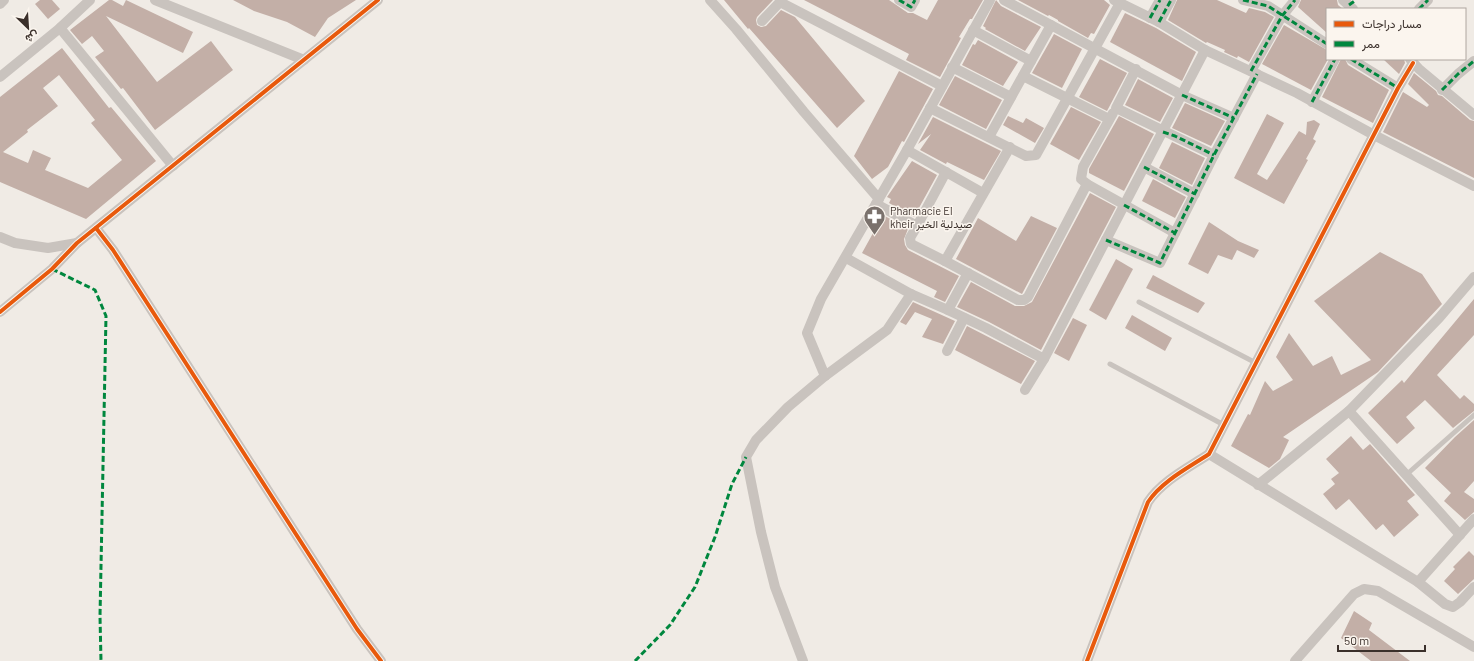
<svg xmlns="http://www.w3.org/2000/svg" width="1474" height="661" font-family="Barlow,Vazirmatn,sans-serif">
<style>
.building{fill:#c3afa7;fill-rule:evenodd}
.lines{fill:none;stroke-linecap:round;stroke-linejoin:round}
.lane{stroke:#c9c3be;stroke-width:5}
.street{stroke:#c9c3be;stroke-width:10}
.quiet{stroke:#00873e;stroke-width:3;stroke-dasharray:6 3;stroke-linecap:butt}
.cycleway-casing{stroke:#fbf5ee;stroke-width:6}
.cycleway{stroke:#e8590c;stroke-width:4}
.labels{text-anchor:middle;stroke-width:3;stroke-linejoin:round;paint-order:stroke}
.poi-label{font-size:11px;fill:#3b302b;stroke:#fbf5ee;text-anchor:start}
</style>
<rect width="100%" height="100%" fill="#f0ebe5"/>
<!-- building -->
<g class="building">
<polygon points="40,0 52,0 60,9 48,19 35,4"/>
<polygon points="109,0 112,0 123,6 126,0 193,32 183,53 106,16 157,82 211,41 233,70 155,130 123,88 121,89 95,57 104,51 92,36 82,44 70,30"/>
<polygon points="233,0 356,0 328,18 315,37 287,22 254,11"/>
<polygon points="724,0 773,0 757,17 756,20 757,25 761,27 766,26 781,10 795,17 865,101 837,128 749,28 748,29"/>
<polygon points="804,0 889,0 908,13 913,13 927,20 938,0 983,0 972,19 970,19 959,37 961,38 940,77 906,60 909,54"/>
<polygon points="996,0 1001,6 1041,27 1025,51 985,29 986,28 983,26"/>
<polygon points="1018,0 1104,0 1110,5 1094,34 1091,33 1088,38 1058,21 1058,20 1049,15 1048,16"/>
<polygon points="1177,0 1217,0 1246,13 1249,8 1265,12 1274,17 1249,62 1238,56 1237,58 1224,52 1225,50 1207,42 1206,43 1168,20"/>
<polygon points="1301,0 1337,0 1338,5 1343,9 1327,9 1327,33 1298,7"/>
<polygon points="1125,13 1156,28 1196,52 1182,81 1110,42"/>
<polygon points="1284,25 1327,50 1328,59 1311,90 1262,64"/>
<polygon points="1054,34 1082,49 1062,88 1032,73"/>
<polygon points="978,40 1018,62 1003,86 962,65 973,44 975,45"/>
<path d="M 62,48 L 109,108 L 111,107 L 156,161 L 86,219 L 0,182 L 0,97 ZM 59,75 L 95,120 L 91,123 L 122,160 L 88,188 L 45,170 L 51,158 L 33,150 L 28,163 L 3,152 L 28,132 L 27,130 L 58,106 L 43,88 Z"/>
<polygon points="1100,59 1127,73 1107,111 1079,97"/>
<polygon points="1341,59 1345,59 1348,65 1389,90 1373,123 1322,97"/>
<polygon points="1383,59 1404,59 1405,63 1399,74"/>
<polygon points="899,71 933,89 904,142 902,141 888,167 872,179 854,156"/>
<polygon points="1414,73 1436,91 1438,95 1442,96 1470,120 1474,121 1474,178 1383,132 1403,92 1427,107 1429,105 1408,84"/>
<polygon points="955,76 1002,100 986,129 939,105"/>
<polygon points="1138,79 1173,98 1160,122 1125,105"/>
<polygon points="1185,103 1225,121 1211,146 1172,128"/>
<polygon points="1071,107 1101,122 1079,160 1050,144"/>
<polygon points="1267,114 1284,123 1257,174 1267,180 1299,131 1306,135 1307,122 1314,120 1320,124 1313,139 1316,141 1306,159 1308,160 1284,204 1234,178"/>
<polygon points="1008,116 1023,123 1026,118 1044,128 1035,143 1003,125"/>
<polygon points="1119,116 1154,134 1124,191 1089,173 1089,169"/>
<polygon points="933,117 1001,151 984,180 947,162 946,164 920,150 931,134 918,144"/>
<polygon points="1172,142 1205,158 1192,185 1159,168"/>
<polygon points="912,161 937,175 914,217 889,203 891,199 887,197"/>
<polygon points="1153,179 1186,197 1175,218 1142,201"/>
<polygon points="1090,193 1116,207 1041,350 989,322 957,307 971,282 1015,306 1024,306 1032,302"/>
<polygon points="883,215 908,229 904,239 905,245 908,250 959,276 945,302 934,297 937,291 862,253"/>
<polygon points="1031,216 1057,228 1022,294 956,259 978,218 1016,241"/>
<polygon points="1209,222 1238,241 1259,250 1254,258 1237,250 1232,260 1218,255 1208,274 1188,264"/>
<polygon points="1380,252 1422,274 1442,304 1378,372 1283,437 1289,440 1280,459 1269,468 1231,446 1248,414 1250,415 1265,381 1273,391 1293,380 1276,357 1289,333 1313,366 1332,356 1341,375 1371,360 1314,301"/>
<polygon points="1116,259 1133,269 1106,320 1089,310"/>
<polygon points="1153,275 1205,303 1198,313 1146,288"/>
<polygon points="1474,299 1474,335 1437,375 1460,399 1464,395 1474,404 1474,411 1453,428 1425,400 1406,417 1415,428 1397,444 1368,413 1402,380 1404,383"/>
<polygon points="913,302 955,321 943,344 922,337 932,319 915,312 906,325 900,322"/>
<polygon points="1132,315 1172,338 1165,351 1125,328"/>
<polygon points="1073,318 1087,325 1069,361 1054,353"/>
<polygon points="967,326 1035,361 1021,384 955,350"/>
<polygon points="1474,420 1474,481 1464,492 1474,499 1474,512 1465,520 1444,501 1451,493 1425,468 1455,437"/>
<polygon points="1351,436 1363,450 1370,444 1415,495 1407,501 1419,515 1394,537 1383,524 1376,530 1349,499 1336,510 1323,494 1335,484 1331,479 1339,473 1326,459"/>
<polygon points="1469,551 1474,556 1474,579 1458,594 1444,581 1455,569 1453,567"/>
<polygon points="1354,611 1372,623 1369,630 1410,661 1371,661 1341,638"/>
</g>
<g class="lines">
<!-- lane -->
<g class="lane">
<polyline points="1139,302 1256,363"/>
<polyline points="1110,364 1224,425"/>
<polyline points="1406,475 1474,415"/>
</g>
<!-- street -->
<g class="street">
<polyline points="155,0 304,60"/>
<polyline points="710,0 736,29 804,112 879,199"/>
<polyline points="899,0 911,7 915,0"/>
<polyline points="1004,0 1182,95 1234,118"/>
<polyline points="1114,0 1159,22 1205,50 1297,93 1374,135 1474,186"/>
<polyline points="1243,0 1268,6 1327,44"/>
<polyline points="1343,0 1353,9"/>
<polyline points="0,4 4,0"/>
<polyline points="1419,9 1428,0"/>
<polyline points="1150,18 1160,0"/>
<polyline points="762,21 780,2 942,86"/>
<polyline points="1159,22 1171,0"/>
<polyline points="60,28 173,166"/>
<polyline points="973,30 1031,61"/>
<polyline points="1351,59 1398,88"/>
<polyline points="1410,59 1419,69 1474,115"/>
<polyline points="952,67 1011,97"/>
<polyline points="1136,69 1116,108 1214,155"/>
<polyline points="1251,71 1282,16 1295,0"/>
<polyline points="1023,76 1109,119"/>
<polyline points="0,77 60,28 90,0"/>
<polyline points="1442,90 1458,74 1474,61"/>
<polyline points="1312,102 1335,59"/>
<polyline points="930,108 1026,156 1036,155 1120,3"/>
<polyline points="989,137 1051,25"/>
<polyline points="907,150 983,193"/>
<polyline points="1144,167 1195,194"/>
<polyline points="1087,184 1081,179 1083,167 1113,113"/>
<polyline points="876,204 917,226 910,238 911,244 945,261 1010,147"/>
<polyline points="917,226 946,172"/>
<polyline points="96,228 113,250 357,629 381,661"/>
<polyline points="0,237 15,243 48,248 77,243"/>
<polyline points="1106,240 1160,263 1214,155 1257,74"/>
<polyline points="846,258 911,294 948,310 968,273"/>
<polyline points="945,261 1018,300 1024,300 1028,297 1087,184 1175,233"/>
<polyline points="948,310 986,328 1044,359"/>
<polyline points="0,312 52,269 77,243 378,0"/>
<polyline points="947,351 964,318"/>
<polyline points="825,376 807,333 821,299 907,150 990,0"/>
<polyline points="1025,390 1044,359 1205,50"/>
<polyline points="1349,411 1460,535"/>
<polyline points="1209,454 1418,582 1474,519"/>
<polyline points="1258,485 1349,411 1439,318 1474,277"/>
<polyline points="1418,582 1445,604 1453,607 1460,602 1474,587"/>
<polyline points="803,661 775,587 761,532 746,457 756,440 788,407 825,376 887,330 911,294"/>
<path d="M 1087,661 L 1148,502 C 1162,481 1188,468 1209,454 L 1398,88 L 1413,63"/>
<polyline points="1295,661 1354,594 1364,589 1378,591 1474,647"/>
</g>
<!-- quiet -->
<g class="quiet">
<polyline points="899,0 911,7 915,0"/>
<polyline points="1243,0 1268,6 1327,44"/>
<polyline points="1349,5 1356,0"/>
<polyline points="1419,9 1428,0"/>
<polyline points="1150,18 1160,0"/>
<polyline points="1159,22 1171,0"/>
<polyline points="1351,59 1398,88"/>
<polyline points="1251,71 1282,16 1295,0"/>
<polyline points="1442,90 1458,74 1474,61"/>
<polyline points="1182,95 1234,118"/>
<polyline points="1312,102 1335,59"/>
<polyline points="1163,132 1175,136 1214,155"/>
<polyline points="1144,167 1195,194"/>
<polyline points="1124,205 1175,233"/>
<polyline points="1106,240 1160,263 1214,155 1257,74"/>
<polyline points="52,269 95,290 106,316 100,616 101,661"/>
<polyline points="635,661 670,625 695,587 715,537 732,484 746,457"/>
</g>
<defs>
<g id="cycleway">
<polyline points="96,228 113,250 357,629 381,661"/>
<polyline points="0,312 52,269 77,243 378,0"/>
<path d="M 1087,661 L 1148,502 C 1162,481 1188,468 1209,454 L 1398,88 L 1413,63"/>
</g>
</defs>
<!-- cycleway casing -->
<use href="#cycleway" class="cycleway-casing"/>
<!-- cycleway -->
<use href="#cycleway" class="cycleway"/>
</g>
<!-- icons -->
<defs>
<symbol id="pharmacy-pin" viewBox="-11 -11 22 30"><path d="M0 17L-7.5 6A9.5 9.5 0 1 1 7.5 6Z" fill="#7a716c" stroke="#fbf5ee"/><path d="M-2-6h4v4h4v4h-4v4h-4v-4h-4v-4h4Z" fill="#fff"/></symbol>
</defs>
<g fill-rule="evenodd">
<use href="#pharmacy-pin" x="862" y="204" width="25" height="34"/>
</g>
<g class="labels">
<!-- poi labels -->
<g class="poi-label">
<text x="890" y="215">Pharmacie El<tspan x="890" dy="13">kheir صيدلية الخير</tspan></text>
</g>
</g>
<!-- legend -->
<rect x="1326" y="8" width="140" height="52" fill="#fbf5ee" stroke="#aea6a0"/>
<rect x="1334" y="21" width="20" height="6" fill="#e8590c" stroke="#aea6a0"/>
<text x="1362" y="28" font-size="12" fill="#3b302b">مسار دراجات</text>
<rect x="1334" y="41" width="20" height="6" fill="#00873e" stroke="#aea6a0"/>
<text x="1362" y="48" font-size="12" fill="#3b302b">ممر</text>
<!-- north arrow -->
<g transform="translate(28 28) rotate(155)" stroke="#fbf5ee" stroke-width="3" paint-order="stroke">
<path d="M0-3L7 15L0 10L-7 15Z" fill="#3b302b"/>
<text y="-6" font-size="11" font-weight="bold" text-anchor="middle" fill="#3b302b">ش</text>
</g>
<!-- scale -->
<path d="M1338 645v6h87v-6" fill="none" stroke="#3b302b" stroke-width="2"/>
<text x="1344" y="645" font-size="12" fill="#3b302b" stroke="#fbf5ee" stroke-width="3" paint-order="stroke">50 m</text>
</svg>
